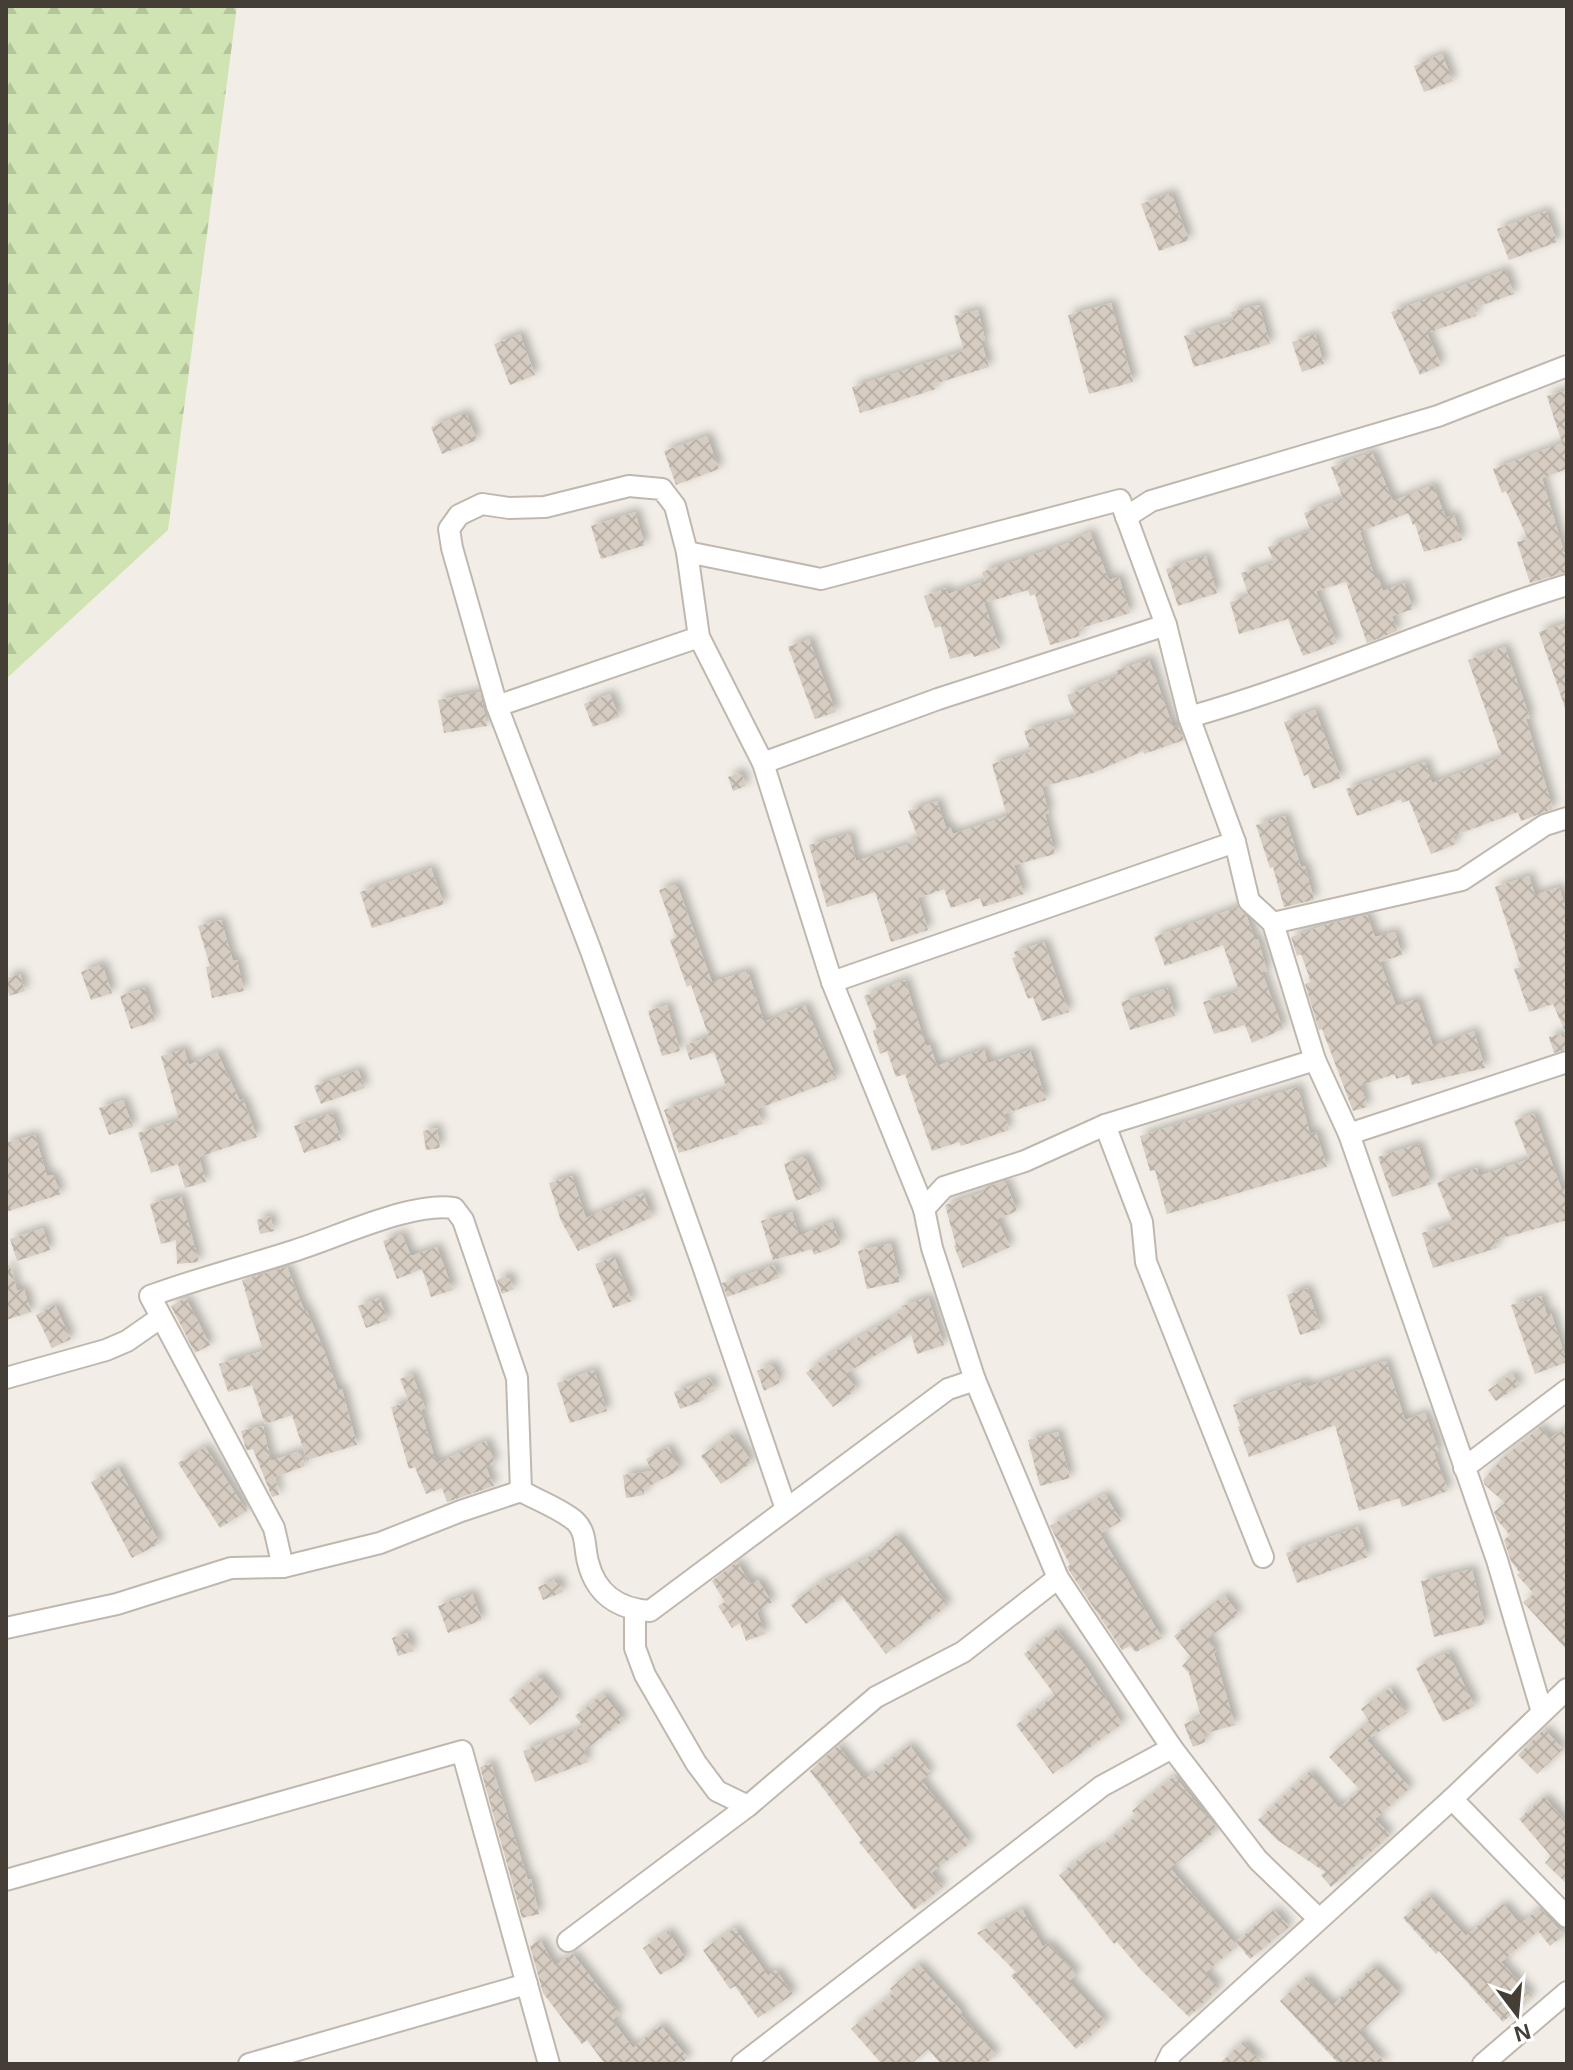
<svg xmlns="http://www.w3.org/2000/svg" width="1573" height="2070" font-family="Helvetica,sans-serif">
<style>
.forest{fill:url(#forest-firs)}
.building{fill:url(#building-cross-hatch);filter:url(#shadow)}
.lines{fill:none;stroke-linecap:round;stroke-linejoin:round}
.street-casing{stroke:#c0b8ae;stroke-width:24}
.street{stroke:#fff;stroke-width:20}
</style>
<defs>
<pattern id="forest-firs" width="22" height="20" patternUnits="userSpaceOnUse" patternTransform="scale(2)"><rect width="22" height="20" fill="#d0e3b3"/><path d="M5 1l3.5 6h-7zM16 11l3.5 6h-7z" fill="#b4c49b"/></pattern>
<pattern id="building-cross-hatch" width="8" height="8" patternUnits="userSpaceOnUse" patternTransform="scale(2)"><rect width="8" height="8" fill="#d6ccc1"/><path d="M0 0l8 8M0 8l8-8" fill="none" stroke="#b9b0a6"/></pattern>
<filter id="shadow"><feDropShadow dx="5" dy="-5" stdDeviation="4" flood-color="#0004"/></filter>
</defs>
<rect width="100%" height="100%" fill="#f2eee7"/>
<!-- forest -->
<polygon class="forest" points="6,6 237,6 168,530 6,679"/>
<!-- building -->
<g class="building">
<polygon points="1442,54 1453,81 1424,92 1414,66"/>
<polygon points="1171,193 1189,240 1159,251 1141,204"/>
<polygon points="1546,211 1557,242 1509,260 1497,229"/>
<polygon points="1505,270 1514,294 1474,308 1476,316 1427,333 1441,365 1420,375 1391,312"/>
<polygon points="1111,303 1133,382 1089,394 1068,315"/>
<polygon points="1259,305 1270,344 1194,367 1184,336 1233,320 1231,312"/>
<polygon points="978,310 985,340 981,341 989,367 934,384 936,389 860,413 852,387 964,351 954,316"/>
<polygon points="520,334 535,375 510,385 494,344"/>
<polygon points="1315,334 1324,364 1302,372 1292,342"/>
<polygon points="1567,390 1567,469 1542,478 1567,562 1567,572 1530,583 1517,542 1528,539 1506,491 1502,493 1493,469 1562,443 1547,396"/>
<polygon points="466,413 477,440 442,454 431,427"/>
<polygon points="707,436 719,469 676,485 664,451"/>
<polygon points="1372,452 1393,501 1433,485 1446,518 1454,515 1462,540 1424,552 1415,524 1413,525 1408,513 1360,532 1375,578 1378,577 1383,591 1404,583 1413,609 1392,616 1397,631 1367,643 1346,582 1316,591 1337,643 1303,656 1288,619 1239,634 1230,602 1249,596 1241,573 1274,563 1268,547 1311,531 1304,513 1343,498 1331,467"/>
<polygon points="635,512 645,545 601,559 591,526"/>
<polygon points="1090,532 1109,580 1119,577 1130,613 1078,629 1080,636 1050,645 1035,594 1030,596 1028,590 984,603 1000,648 974,657 972,653 950,659 941,626 935,628 924,596 946,588 948,594 985,581 982,572 1063,545"/>
<polygon points="1206,556 1217,593 1178,606 1166,569"/>
<polygon points="1567,623 1567,708 1565,708 1539,632"/>
<polygon points="809,639 836,712 815,719 788,647"/>
<polygon points="1505,647 1530,718 1526,719 1553,809 1521,821 1518,812 1453,836 1456,844 1431,854 1409,800 1402,803 1401,799 1357,816 1346,789 1425,762 1432,783 1502,757 1468,660"/>
<polygon points="1149,659 1173,727 1178,725 1184,740 1144,754 1143,751 1093,773 1042,787 1049,813 1045,814 1055,854 1014,865 1024,894 983,907 980,898 951,908 944,889 918,898 928,930 891,942 875,892 827,907 809,845 850,834 856,861 909,844 908,841 918,838 908,811 937,801 946,828 950,827 953,834 1007,816 992,764 1031,752 1024,731 1076,717 1067,695 1118,676 1116,671"/>
<polygon points="480,692 487,726 444,733 438,700"/>
<polygon points="610,694 619,717 593,727 584,704"/>
<polygon points="1315,710 1341,778 1313,789 1308,774 1304,776 1284,722"/>
<polygon points="741,772 746,786 733,791 728,777"/>
<polygon points="1285,816 1301,867 1305,866 1314,900 1284,907 1273,867 1270,868 1256,825"/>
<polygon points="431,868 444,904 372,928 360,892"/>
<polygon points="1529,876 1535,895 1559,887 1567,912 1567,1036 1553,1004 1529,1012 1514,969 1521,967 1495,887"/>
<polygon points="677,884 712,982 748,971 764,1022 805,1005 837,1079 757,1109 763,1124 737,1130 738,1134 679,1153 664,1110 727,1089 714,1052 690,1060 685,1045 709,1037 691,985 687,987 670,940 676,937 659,890"/>
<polygon points="1238,907 1247,917 1255,940 1258,939 1267,971 1262,972 1283,1029 1252,1043 1245,1025 1214,1034 1203,1002 1239,991 1223,945 1165,966 1154,937"/>
<polygon points="1367,915 1375,937 1395,932 1402,955 1380,962 1396,1006 1417,999 1433,1046 1474,1031 1485,1068 1412,1085 1409,1075 1396,1079 1395,1074 1361,1085 1367,1107 1353,1111 1322,1029 1319,1030 1305,984 1311,982 1301,954 1297,956 1291,937 1332,923"/>
<polygon points="221,920 233,961 237,960 244,991 212,998 206,967 210,966 198,926"/>
<polygon points="1044,942 1069,1012 1042,1021 1033,997 1028,999 1012,958 1016,957 1014,952"/>
<polygon points="102,964 112,993 91,1000 81,972"/>
<polygon points="20,974 25,991 9,996 6,978"/>
<polygon points="905,980 926,1046 930,1045 937,1066 984,1049 988,1063 1030,1050 1046,1100 1004,1114 1009,1130 961,1146 959,1142 932,1151 905,1074 896,1077 887,1051 880,1054 873,1031 877,1029 864,996"/>
<polygon points="144,988 155,1021 131,1029 120,996"/>
<polygon points="1167,988 1175,1016 1130,1030 1121,1002"/>
<polygon points="667,1005 680,1051 662,1056 648,1011"/>
<polygon points="1563,1033 1567,1049 1554,1053 1549,1037"/>
<polygon points="184,1049 189,1065 217,1052 240,1101 243,1099 257,1137 199,1157 206,1182 185,1188 178,1164 151,1173 138,1133 179,1120 161,1056"/>
<polygon points="358,1070 365,1088 321,1104 314,1086"/>
<polygon points="1298,1087 1310,1134 1316,1132 1327,1167 1167,1214 1155,1170 1150,1171 1140,1136"/>
<polygon points="123,1100 133,1127 109,1135 99,1108"/>
<polygon points="332,1113 341,1140 304,1153 294,1126"/>
<polygon points="1534,1114 1562,1190 1567,1188 1567,1220 1495,1240 1497,1248 1433,1268 1422,1233 1453,1223 1437,1183 1477,1168 1479,1176 1529,1159 1514,1121"/>
<polygon points="437,1128 440,1148 426,1150 423,1131"/>
<polygon points="35,1135 47,1176 53,1175 61,1194 6,1212 6,1143"/>
<polygon points="1418,1144 1431,1184 1392,1197 1378,1157"/>
<polygon points="805,1156 821,1191 796,1201 784,1164"/>
<polygon points="572,1176 586,1218 643,1193 652,1217 578,1251 561,1221 549,1183"/>
<polygon points="1005,1181 1017,1211 997,1219 1010,1247 963,1268 954,1246 956,1245 945,1205 984,1192 982,1188"/>
<polygon points="181,1196 199,1262 177,1264 176,1240 161,1244 150,1204"/>
<polygon points="792,1212 799,1236 832,1222 841,1244 814,1255 812,1249 773,1260 761,1221"/>
<polygon points="270,1216 274,1231 260,1234 257,1220"/>
<polygon points="43,1228 50,1250 17,1261 10,1239"/>
<polygon points="402,1234 411,1256 437,1247 453,1290 431,1297 422,1269 397,1279 383,1241"/>
<polygon points="891,1243 900,1282 867,1289 858,1251"/>
<polygon points="614,1257 632,1301 613,1308 595,1264"/>
<polygon points="10,1265 17,1291 24,1289 31,1312 6,1320 6,1266"/>
<polygon points="774,1265 779,1278 727,1297 722,1283"/>
<polygon points="287,1267 304,1310 306,1309 324,1350 338,1390 342,1389 357,1445 307,1460 292,1415 265,1424 252,1385 228,1392 219,1364 263,1351 242,1280"/>
<polygon points="508,1275 514,1289 502,1294 497,1280"/>
<polygon points="1307,1288 1321,1328 1300,1335 1287,1295"/>
<polygon points="1541,1296 1547,1315 1551,1313 1567,1362 1535,1374 1511,1305"/>
<polygon points="928,1297 944,1345 917,1354 911,1334 845,1374 857,1389 833,1407 806,1373 827,1356 903,1311 902,1306"/>
<polygon points="186,1298 210,1345 195,1353 171,1306"/>
<polygon points="379,1298 388,1320 366,1328 358,1306"/>
<polygon points="55,1305 71,1339 52,1348 36,1315"/>
<polygon points="1386,1361 1405,1420 1425,1413 1439,1451 1434,1453 1448,1491 1402,1507 1399,1498 1359,1511 1335,1425 1249,1457 1238,1427 1240,1426 1233,1405 1305,1381 1307,1387"/>
<polygon points="772,1364 779,1377 779,1383 764,1391 757,1371"/>
<polygon points="594,1370 607,1411 570,1423 557,1383"/>
<polygon points="412,1374 425,1408 421,1410 436,1463 486,1441 495,1463 486,1467 494,1486 447,1502 442,1488 426,1494 415,1467 409,1469 391,1407 409,1402 400,1379"/>
<polygon points="1512,1374 1520,1385 1496,1401 1488,1390"/>
<polygon points="710,1378 715,1391 702,1396 704,1400 680,1409 674,1392"/>
<polygon points="263,1426 271,1461 300,1451 305,1466 275,1477 279,1495 272,1497 253,1449 247,1450 245,1446 241,1431"/>
<polygon points="1540,1427 1550,1438 1567,1428 1567,1650 1523,1602 1534,1594 1517,1575 1520,1573 1511,1561 1504,1540 1510,1535 1497,1520 1494,1512 1505,1503 1485,1485 1483,1480 1502,1459"/>
<polygon points="1058,1432 1070,1478 1040,1486 1028,1440"/>
<polygon points="732,1434 752,1462 721,1484 701,1456"/>
<polygon points="205,1447 247,1511 220,1528 178,1463"/>
<polygon points="668,1447 679,1467 683,1468 644,1489 644,1495 626,1498 623,1475 652,1471 646,1459"/>
<polygon points="118,1467 160,1543 132,1558 91,1482"/>
<polygon points="1105,1494 1121,1521 1100,1534 1162,1638 1136,1652 1130,1646 1122,1650 1070,1572 1067,1567 1070,1565 1050,1526"/>
<polygon points="1358,1527 1368,1557 1297,1583 1286,1553"/>
<polygon points="896,1535 948,1605 886,1654 842,1596 806,1624 791,1605 826,1578 828,1580 872,1555"/>
<polygon points="737,1562 751,1584 758,1580 772,1602 757,1612 765,1634 746,1641 740,1623 732,1628 718,1606 725,1602 712,1581"/>
<polygon points="1472,1569 1485,1624 1434,1637 1421,1581"/>
<polygon points="557,1579 563,1592 543,1600 538,1587"/>
<polygon points="472,1593 482,1620 448,1633 438,1606"/>
<polygon points="1224,1595 1239,1614 1207,1639 1217,1650 1214,1653 1235,1725 1203,1734 1206,1742 1193,1747 1184,1724 1201,1717 1189,1673 1182,1666 1191,1657 1174,1636"/>
<polygon points="1056,1629 1087,1668 1122,1724 1053,1774 1016,1725 1055,1695 1024,1654"/>
<polygon points="407,1633 413,1651 398,1656 392,1638"/>
<polygon points="1448,1652 1475,1706 1443,1722 1416,1668"/>
<polygon points="539,1675 560,1700 530,1725 509,1700"/>
<polygon points="1390,1688 1407,1713 1367,1740 1410,1788 1375,1819 1390,1835 1331,1887 1321,1875 1325,1872 1276,1839 1258,1820 1309,1772 1339,1808 1360,1790 1329,1757 1369,1721 1361,1709"/>
<polygon points="603,1694 624,1720 584,1751 588,1762 535,1782 523,1751 584,1727 575,1716"/>
<polygon points="1544,1729 1563,1749 1537,1774 1518,1755"/>
<polygon points="909,1745 931,1773 921,1780 970,1843 931,1873 943,1887 914,1910 859,1842 862,1840 810,1771 838,1746 864,1780"/>
<polygon points="491,1763 528,1880 531,1879 539,1914 522,1918 480,1767"/>
<polygon points="1174,1776 1218,1829 1170,1868 1237,1946 1205,1973 1219,1987 1189,2017 1142,1971 1117,1942 1114,1944 1059,1875 1094,1848 1097,1851 1136,1816 1132,1811"/>
<polygon points="1544,1797 1567,1823 1567,1884 1545,1863 1551,1856 1519,1819"/>
<polygon points="1428,1895 1466,1936 1503,1904 1520,1924 1540,1908 1564,1935 1550,1946 1538,1931 1501,1962 1532,1996 1503,2022 1439,1951 1436,1954 1403,1918"/>
<polygon points="1022,1909 1043,1947 1048,1943 1077,1974 1069,1981 1106,2022 1076,2049 1011,1976 1016,1972 977,1933"/>
<polygon points="1274,1910 1289,1927 1250,1959 1236,1942"/>
<polygon points="735,1928 768,1976 776,1970 793,1994 758,2018 735,1986 730,1989 703,1950"/>
<polygon points="668,1931 686,1959 660,1975 643,1948"/>
<polygon points="540,1940 555,1966 572,1953 620,2014 612,2020 633,2048 660,2025 688,2058 680,2064 605,2064 587,2040 582,2044 543,1993 530,1946"/>
<polygon points="918,1964 963,2013 961,2015 996,2055 985,2064 941,2064 928,2049 911,2064 882,2064 851,2029 893,1993 890,1989"/>
<polygon points="1373,1966 1400,1994 1359,2033 1386,2064 1339,2064 1280,2001 1306,1977 1332,2006"/>
<polygon points="1243,2042 1263,2064 1219,2064"/>
</g>
<g class="lines">
<defs>
<g id="street">
<polyline points="1126,517 1151,501 1438,416 1567,366"/>
<polyline points="687,552 821,579 1120,500 1166,625 1189,717 1235,842 1249,901 1273,923 1315,1060 1349,1134 1497,1560 1542,1712"/>
<polyline points="497,706 699,637"/>
<path d="M 1189,717 C 1318,681 1439,624 1567,585"/>
<polyline points="763,763 938,699 1166,625"/>
<polyline points="1273,923 1462,880 1545,825 1567,818"/>
<polyline points="832,982 1235,842"/>
<polyline points="1105,1125 1142,1222 1146,1262 1263,1557"/>
<polyline points="1349,1134 1567,1062"/>
<polyline points="6,1378 106,1350 127,1341 160,1318"/>
<polyline points="975,1380 932,1248 924,1209 944,1187 1025,1161 1105,1125 1315,1060"/>
<polyline points="1464,1468 1567,1390"/>
<polyline points="786,1509 703,1266 591,951 497,706 452,548 449,529 459,515 482,504 509,508 545,507 629,486 662,489 675,506 687,552 699,637 763,763 832,982 924,1209"/>
<path d="M 283,1567 L 274,1528 L 150,1296 C 196,1279 243,1267 290,1252 C 334,1239 411,1201 454,1208 L 463,1220 L 517,1378 L 521,1491"/>
<polyline points="635,1610 635,1648 645,1675 696,1763 717,1791 748,1806"/>
<path d="M 6,1628 L 117,1604 L 231,1568 L 283,1567 L 380,1543 L 461,1511 L 521,1491 C 537,1500 561,1509 575,1521 C 587,1532 584,1548 588,1562 C 596,1594 618,1609 650,1611 L 948,1389 L 975,1380 L 1058,1578 L 1172,1748 L 1258,1860 L 1318,1918"/>
<polyline points="1452,1799 1567,1917"/>
<polyline points="6,1880 462,1751 549,2064"/>
<polyline points="568,1941 748,1806 876,1697 963,1652 1058,1578"/>
<polyline points="249,2064 527,1984"/>
<polyline points="742,2064 1102,1786 1172,1748"/>
<polyline points="1166,2064 1171,2054 1452,1799 1567,1689"/>
<polyline points="1483,2064 1567,1992"/>
</g>
</defs>
<!-- street casing -->
<use href="#street" class="street-casing"/>
<!-- street -->
<use href="#street" class="street"/>
</g>
<!-- border -->
<rect width="1573" height="2070" fill="none" stroke="#443e37" stroke-width="16"/>
<!-- north arrow -->
<g transform="translate(1517 2014) rotate(164)" stroke="#ffffff" stroke-width="6" paint-order="stroke">
<path d="M0-6L14 30L0 20L-14 30Z" fill="#443e37"/>
<text y="-12" font-size="22" font-weight="bold" text-anchor="middle" fill="#443e37">N</text>
</g>
</svg>
